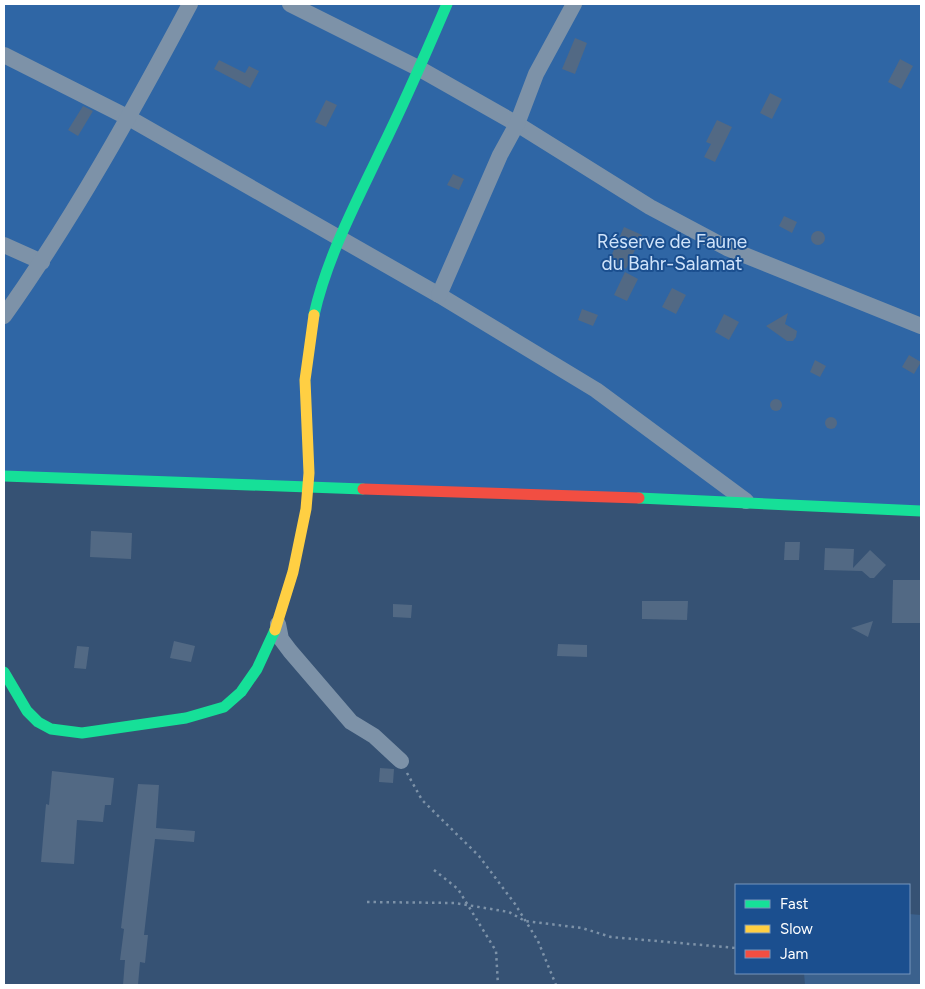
<svg xmlns="http://www.w3.org/2000/svg" width="925" height="989" font-family="Figtree,sans-serif">
<style>
.green{fill:#2f66a5}
.water{fill:#3b618d}
.building{fill:#526984}
.lines{fill:none;stroke-linecap:round;stroke-linejoin:round}
.path{stroke:#7d92a8;stroke-width:2.5;stroke-dasharray:2.5 4;stroke-linecap:butt}
.street{stroke:#7d92a8;stroke-width:16}
.fast{stroke:#16e098;stroke-width:11}
.slow{stroke:#ffcf43;stroke-width:11}
.jam{stroke:#f24e42;stroke-width:11}
.labels{text-anchor:middle;stroke-width:4;stroke-linejoin:round;paint-order:stroke}
.park-label{font-size:19px;fill:#cfe3fa;stroke:#1b4f8f}
</style>
<rect width="100%" height="100%" fill="#365274"/>
<!-- green -->
<polygon class="green" points="4,4 921,4 921,511 4,476"/>
<!-- water -->
<polygon class="water" points="909,914 921,915 921,985 805,985 804,973 909,973"/>
<!-- building -->
<g class="building">
<polygon points="575,38 587,43 575,74 562,69"/>
<polygon points="900,59 913,66 901,89 888,82"/>
<polygon points="219,60 245,73 249,66 259,71 250,88 214,69"/>
<polygon points="770,93 782,99 772,119 760,113"/>
<polygon points="326,100 337,105 326,127 315,122"/>
<polygon points="83,106 93,111 78,136 68,130"/>
<polygon points="717,120 732,127 715,162 704,157 711,144 706,142"/>
<polygon points="453,174 464,179 459,190 447,185"/>
<polygon points="784,216 797,222 792,233 779,226"/>
<polygon points="624,227 642,235 626,269 609,261"/>
<circle cx="818" cy="238" r="7"/>
<polygon points="625,272 638,279 627,301 614,295"/>
<polygon points="672,288 686,295 676,314 662,307"/>
<polygon points="582,309 598,315 593,326 578,320"/>
<polygon points="788,313 785,324 797,331 796,337 793,341 787,341 766,326"/>
<polygon points="724,314 739,322 729,340 715,332"/>
<polygon points="909,355 921,362 914,374 902,367"/>
<polygon points="815,360 826,366 820,377 810,372"/>
<circle cx="776" cy="405" r="6"/>
<circle cx="831" cy="423" r="6"/>
<polygon points="91,531 132,533 131,559 90,557"/>
<polygon points="785,542 800,542 799,560 784,560"/>
<polygon points="825,548 854,549 853,568 870,550 886,565 874,578 870,578 862,571 824,570"/>
<polygon points="893,580 921,580 920,623 892,623"/>
<polygon points="642,601 688,601 687,620 642,619"/>
<polygon points="393,604 412,605 411,618 393,617"/>
<polygon points="873,621 868,637 851,628"/>
<polygon points="174,641 195,646 191,662 170,658"/>
<polygon points="558,644 587,645 587,657 557,656"/>
<polygon points="77,646 89,647 86,669 74,668"/>
<polygon points="380,768 394,769 393,783 379,782"/>
<polygon points="52,771 114,778 111,805 105,805 103,822 77,820 74,864 41,862 46,804 49,805"/>
<polygon points="138,784 159,785 156,828 195,831 194,842 155,839 144,935 148,935 145,963 140,962 138,985 123,985 125,960 120,960 124,929 121,928"/>
</g>
<g class="lines">
<!-- path -->
<g class="path">
<polyline points="407,773 422,800 479,856 515,904 538,941 556,985"/>
<polyline points="434,870 458,889 496,951 498,985"/>
<polyline points="367,902 455,903 509,912 525,921 582,928 611,937 736,948"/>
</g>
<!-- street -->
<g class="street">
<polyline points="290,4 420,69 517,124 650,207 727,248 921,326"/>
<polyline points="4,55 129,118 439,295 596,390 746,501"/>
<polyline points="4,245 42,262"/>
<polyline points="439,295 500,155 517,124 536,74 574,4"/>
<path d="M 4,316 C 74,217 133,111 190,4"/>
<polyline points="278,624 281,639 290,651 351,722 374,736 401,761"/>
</g>
<!-- fast -->
<g class="fast">
<path d="M 314,315 C 327,257 356,203 381,150 C 405,102 426,53 447,4"/>
<polyline points="4,476 363,489"/>
<polyline points="639,498 921,511"/>
<polyline points="4,672 27,711 38,722 51,729 82,733 186,718 224,707 241,692 257,669 275,630"/>
</g>
<!-- slow -->
<polyline class="slow" points="275,630 293,572 306,509 309,473 305,380 314,315"/>
<!-- jam -->
<polyline class="jam" points="363,489 639,498"/>
</g>
<g class="labels">
<!-- park labels -->
<g class="park-label">
<text x="672" y="248">Réserve de Faune<tspan x="672" dy="22">du Bahr-Salamat</tspan></text>
</g>
</g>
<!-- border -->
<rect width="925" height="989" fill="none" stroke="#ffffff" stroke-width="10"/>
<!-- legend -->
<rect x="735" y="884" width="175" height="90" fill="#1b4f8f" stroke="#7695bc"/>
<rect x="745" y="900" width="25" height="8" fill="#16e098" stroke="#7695bc"/>
<text x="780" y="909" font-size="15" fill="#ffffff">Fast</text>
<rect x="745" y="925" width="25" height="8" fill="#ffcf43" stroke="#7695bc"/>
<text x="780" y="934" font-size="15" fill="#ffffff">Slow</text>
<rect x="745" y="950" width="25" height="8" fill="#f24e42" stroke="#7695bc"/>
<text x="780" y="959" font-size="15" fill="#ffffff">Jam</text>
</svg>
